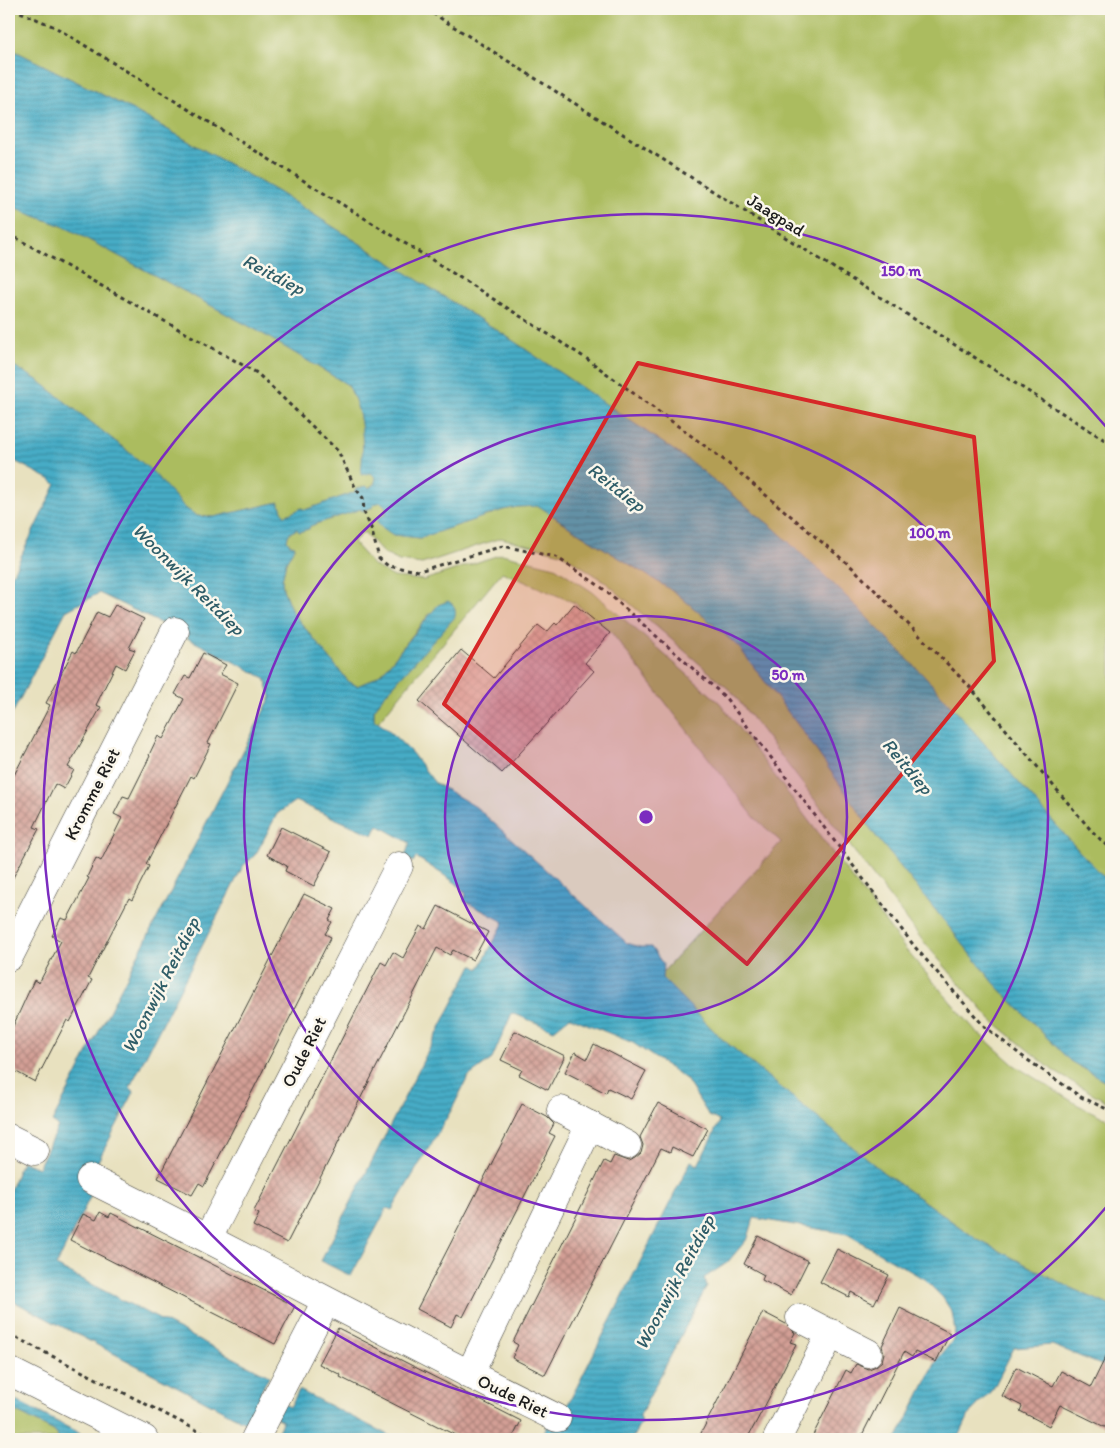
<svg xmlns="http://www.w3.org/2000/svg" width="1120" height="1448" font-family="Itim,sans-serif">
<style>
.grass{fill:#abbc5f;stroke:#646c3e}
.water{fill:url(#water-rules);stroke:#316471}
.building{fill:url(#building-cross-hatch)}
.lines{fill:none;stroke-linecap:round;stroke-linejoin:round}
.street-casing{stroke:#3b3a34;stroke-width:29}
.secondary-casing{stroke:#3b3a34;stroke-width:29}
.path{stroke:#3b3a34;stroke-width:3;stroke-dasharray:4 4;stroke-linecap:butt}
.street{stroke:#fff;stroke-width:28}
.secondary{stroke:#fff;stroke-width:28}
.marked{fill:#d62828;fill-opacity:0.2;stroke:#d62828;stroke-width:4;stroke-linejoin:round}
.ring{fill:none;stroke:#7b2cbf;stroke-width:2.5}
.labels{text-anchor:middle;stroke-width:5;stroke-linejoin:round;paint-order:stroke}
.street-label{font-size:18px;fill:#1c1c1c;stroke:#fbf7ec}
.water-label{font-size:19px;font-style:italic;fill:#2f5d68;stroke:#fbf7ec}
.centre{fill:#7b2cbf;stroke:#fbf7ec;stroke-width:2.5}
.ring-label{font-size:15px;text-anchor:middle;font-weight:bold;fill:#7b2cbf;stroke:#fbf7ec;stroke-width:5;stroke-linejoin:round;paint-order:stroke}
</style>
<defs>
<pattern id="water-rules" width="6" height="5" patternUnits="userSpaceOnUse" patternTransform="scale(1.25)"><rect width="6" height="5" fill="#46acc6"/><path d="M0 2.5h6" fill="none" stroke="#3a8ba0"/></pattern>
<pattern id="building-cross-hatch" width="8" height="8" patternUnits="userSpaceOnUse" patternTransform="scale(1.25)"><rect width="8" height="8" fill="#d39f95"/><path d="M0 0l8 8M0 8l8-8" fill="none" stroke="#aa8179"/></pattern>
</defs>
<rect width="100%" height="100%" fill="#fbf7ec"/>
<filter id="ink" filterUnits="userSpaceOnUse"><feTurbulence type="fractalNoise" baseFrequency=".02" numOctaves="2"/><feDisplacementMap in="SourceGraphic" scale="10" xChannelSelector="R" yChannelSelector="G"/><feConvolveMatrix kernelMatrix="1 2 1 2 8 2 1 2 1" color-interpolation-filters="sRGB"/></filter>
<filter id="wash" filterUnits="userSpaceOnUse"><feTurbulence type="fractalNoise" baseFrequency=".0096" numOctaves="4" result="noise"/><feDisplacementMap in="SourceGraphic" scale="20" xChannelSelector="R" yChannelSelector="G"/><feGaussianBlur stdDeviation="1.12" result="paint"/><feColorMatrix in="noise" values="0 0 0 0 0 0 0 0 0 0 0 0 0 0 0 0 0 1.4 0 .05"/><feComposite in="paint" operator="in"/></filter>
<g filter="url(#wash)">
<rect width="100%" height="100%" fill="#e8e1bf"/>
<!-- grass -->
<g class="grass">
<polygon points="9,9 1111,9 1111,884 1079,851 931,683 775,529 691,462 503,334 278,192 133,110 9,48"/>
<path d="M 9,204 L 24,212 L 65,227 L 258,331 L 348,385 C 364,414 364,442 362,474 L 371,473 L 375,475 L 376,482 L 368,488 L 365,486 L 355,489 L 356,492 L 305,510 L 302,508 L 285,516 L 283,514 L 279,502 L 214,517 L 197,516 L 185,508 L 174,495 L 130,453 L 39,381 L 9,363 Z"/>
<polygon points="381,502 386,507 386,514 383,516 393,535 420,538 503,510 517,507 539,506 569,527 676,593 738,646 807,737 875,835 995,984 1070,1061 1111,1084 1111,1104 1055,1072 991,1020 923,941 732,692 604,581 561,553 501,538 422,564 399,561 383,553 364,532 353,542 373,565 394,577 424,580 502,554 555,567 594,593 720,703 906,950 975,1030 1014,1065 1078,1105 1111,1121 1111,1306 1073,1289 978,1240 884,1173 721,1038 662,978 662,973 781,842 754,817 611,632 575,603 502,572 378,722 374,720 374,710 382,698 454,617 430,613 383,672 371,680 357,686 348,681 292,612 283,589 282,580 286,562 295,546 291,545 287,540 289,533 298,529 299,532 310,526 361,508 363,511 373,507 374,504"/>
<polygon points="9,1408 54,1431 58,1436 57,1439 9,1439"/>
</g>
<!-- water -->
<g class="water">
<path d="M 9,48 L 133,110 L 278,192 L 503,334 L 691,462 L 775,529 L 843,593 L 931,683 L 1079,851 L 1111,884 L 1111,1084 L 1070,1061 L 995,984 L 875,835 L 807,737 L 738,646 L 676,593 L 569,527 L 539,506 L 517,507 L 503,510 L 420,538 L 393,535 L 380,526 L 376,519 L 386,514 L 386,507 L 381,502 L 374,504 L 373,507 L 362,511 L 361,509 L 310,526 L 309,529 L 299,532 L 297,529 C 291,532 288,533 287,540 L 290,545 L 295,546 L 286,562 L 282,580 L 283,589 L 292,612 L 348,681 L 357,686 L 371,680 L 383,672 L 438,605 L 448,601 C 455,605 456,609 455,617 L 382,698 L 374,710 L 374,720 L 386,728 L 411,752 L 435,783 L 476,807 L 627,943 L 640,947 L 651,947 L 663,964 L 662,978 L 721,1038 L 884,1173 L 978,1240 L 1073,1289 L 1111,1306 L 1111,1369 L 1052,1345 L 1014,1348 L 993,1389 L 970,1413 L 958,1439 L 897,1439 L 937,1360 L 953,1340 L 955,1331 L 952,1312 L 943,1298 L 924,1279 L 847,1234 L 754,1218 L 748,1238 L 727,1263 L 704,1278 L 707,1286 L 640,1415 L 641,1422 L 632,1439 L 541,1439 L 547,1426 L 555,1430 L 691,1161 L 698,1165 L 720,1121 L 709,1116 L 686,1079 L 633,1043 L 570,1017 L 554,1030 L 512,1013 L 492,1059 L 468,1077 L 452,1109 L 392,1210 L 387,1208 L 351,1276 L 321,1261 L 472,965 L 479,969 L 504,922 L 464,901 L 466,894 L 456,883 L 416,857 L 413,862 L 404,858 L 410,843 L 378,825 L 373,835 L 295,801 L 277,814 L 256,854 L 243,866 L 130,1087 L 134,1092 L 83,1190 L 91,1195 L 56,1266 L 269,1376 L 260,1393 L 290,1407 L 299,1390 L 396,1439 L 280,1439 L 275,1437 L 283,1421 L 254,1407 L 245,1422 L 9,1299 L 9,1192 L 22,1161 L 38,1168 L 58,1126 L 52,1122 L 271,697 L 265,678 L 187,638 L 188,634 L 164,625 L 99,593 L 66,611 L 9,720 L 9,581 L 56,484 L 49,479 L 9,458 L 9,363 L 39,381 L 130,453 L 151,470 L 185,508 L 197,516 L 214,517 L 279,502 L 283,513 L 285,516 L 302,508 L 305,510 L 355,492 L 355,489 L 366,486 L 369,488 L 374,485 L 376,478 L 371,473 L 361,475 C 364,442 364,414 348,385 L 258,331 L 65,227 L 24,212 L 9,204 Z"/>
<polygon points="9,1397 81,1434 77,1439 57,1439 58,1436 54,1431 9,1408"/>
</g>
<g id="blocks">
<!-- building -->
<g class="building">
<polygon points="574,604 610,633 585,663 594,671 502,773 419,701 461,650 494,678 538,625 547,632 555,623 557,625"/>
<polygon points="115,605 144,619 129,648 135,650 125,669 116,664 96,705 101,707 68,767 74,770 64,789 55,784 34,827 39,829 9,885 9,785 50,705 46,703 73,651 76,653 97,612 108,617"/>
<polygon points="203,653 226,665 220,674 238,683 208,743 211,744 194,778 191,776 146,864 149,866 132,900 129,898 88,978 92,980 70,1022 67,1020 35,1082 9,1068 9,1035 34,980 39,983 61,941 52,936 61,918 67,920 89,878 87,877 96,858 101,861 122,818 114,814 123,796 129,798 150,756 149,755 158,736 163,739 184,699 175,694 185,676 190,678"/>
<polygon points="281,827 331,852 314,886 285,871 287,866 267,855"/>
<polygon points="304,894 335,909 329,920 332,922 325,934 331,937 204,1186 199,1183 192,1195 158,1178"/>
<polygon points="438,906 488,932 473,960 453,950 450,955 437,948 287,1243 253,1226 259,1214 254,1211 381,962 386,965 393,952 403,958 420,926 426,929"/>
<polygon points="515,1031 565,1056 548,1090 519,1075 522,1070 501,1060"/>
<polygon points="594,1044 646,1071 631,1099 608,1088 606,1093 565,1072 575,1052 587,1059"/>
<polygon points="658,1103 708,1129 693,1157 672,1147 670,1152 661,1148 545,1375 512,1358 518,1345 513,1342 604,1161 610,1164 614,1156 628,1161 635,1158 641,1153 643,1145 640,1137"/>
<polygon points="522,1104 547,1117 554,1124 549,1133 555,1136 463,1317 457,1314 451,1327 417,1309"/>
<polygon points="100,1212 109,1217 111,1213 295,1306 275,1344 70,1240 83,1214 96,1220"/>
<polygon points="758,1236 808,1261 791,1295 762,1280 764,1275 744,1264"/>
<polygon points="837,1249 889,1275 874,1304 851,1292 849,1297 820,1282"/>
<polygon points="900,1308 950,1333 936,1362 915,1352 912,1357 904,1352 860,1439 811,1439 846,1370 851,1373 856,1364 869,1369 876,1366 882,1361 884,1353 882,1346"/>
<polygon points="763,1312 786,1324 795,1333 790,1342 796,1344 769,1398 747,1439 698,1439"/>
<polygon points="338,1328 521,1421 512,1439 463,1439 340,1377 341,1375 319,1364"/>
<polygon points="1111,1346 1111,1430 1060,1405 1049,1426 1020,1411 1022,1406 1002,1396 1016,1367 1053,1386 1061,1371 1091,1387"/>
</g>
</g>
</g>
<g filter="url(#ink)">
<use href="#blocks" fill-opacity="0" stroke="#3b3a34" stroke-width="1"/>
<g class="lines">
<defs>
<g id="street">
<polyline points="9,957 175,631"/>
<polyline points="561,1110 627,1145"/>
<polyline points="9,1138 35,1151"/>
<path d="M 90,1179 C 247,1257 400,1341 557,1418"/>
<polyline points="208,1238 399,866"/>
<polyline points="800,1318 868,1353"/>
<polyline points="469,1375 590,1125"/>
<polyline points="255,1439 326,1301"/>
<polyline points="777,1439 831,1333"/>
</g>
<polyline id="secondary" points="9,1371 144,1439"/>
</defs>
<!-- street casing -->
<use href="#street" class="street-casing"/>
<!-- secondary casing -->
<use href="#secondary" class="secondary-casing"/>
<!-- path -->
<g class="path">
<polyline points="13,9 55,27 437,263 587,359 724,460 854,569 970,687 1090,829 1111,850"/>
<polyline points="426,9 1111,444"/>
<polyline points="9,234 257,373 338,451 356,489 363,498 364,512 371,528 379,558 388,566 419,571 503,546 556,557 601,587 725,697 915,947 984,1026 1022,1056 1081,1097 1111,1111"/>
<polyline points="9,1334 214,1439"/>
</g>
<!-- street -->
<use href="#street" class="street"/>
<!-- secondary -->
<use href="#secondary" class="secondary"/>
</g>
</g>
<!-- marked area -->
<path class="marked" d="M 638,363 L 974,437 L 994,661 L 747,964 L 444,704 Z"/>
<!-- distance rings -->
<circle cx="646" cy="817" r="201" fill="#7b2cbf" fill-opacity=".12"/>
<g class="ring">
<circle cx="646" cy="817" r="201"/>
<circle cx="646" cy="817" r="402"/>
<path d="M1108 1205A603 603 0 1 1 1108 429"/>
</g>
<g class="labels">
<!-- street labels -->
<g class="street-label">
<text transform="translate(776 215) rotate(32)" y="6">Jaagpad</text>
<text transform="translate(92 794) rotate(-63)" y="6">Kromme Riet</text>
<text transform="translate(304 1052) rotate(-63)" y="6">Oude Riet</text>
<text transform="translate(513 1396) rotate(26)" y="6">Oude Riet</text>
</g>
<!-- water labels -->
<g class="water-label">
<text transform="translate(274 274) rotate(28)" y="7">Reitdiep</text>
<text transform="translate(617 487) rotate(38)" y="7">Reitdiep</text>
<text transform="translate(189 579) rotate(45)" y="7">Woonwijk Reitdiep</text>
<text transform="translate(908 766) rotate(50)" y="7">Reitdiep</text>
<text transform="translate(160 985) rotate(-63)" y="7">Woonwijk Reitdiep</text>
<text transform="translate(674 1282) rotate(-62)" y="7">Woonwijk Reitdiep</text>
</g>
</g>
<circle cx="646" cy="817" r="8" class="centre"/>
<g class="ring-label">
<text x="901" y="276">150 m</text>
<text x="930" y="538">100 m</text>
<text x="788" y="680">50 m</text>
</g>
<!-- margin -->
<rect width="1120" height="1448" fill="none" stroke="#fbf7ec" stroke-width="30"/>
</svg>
